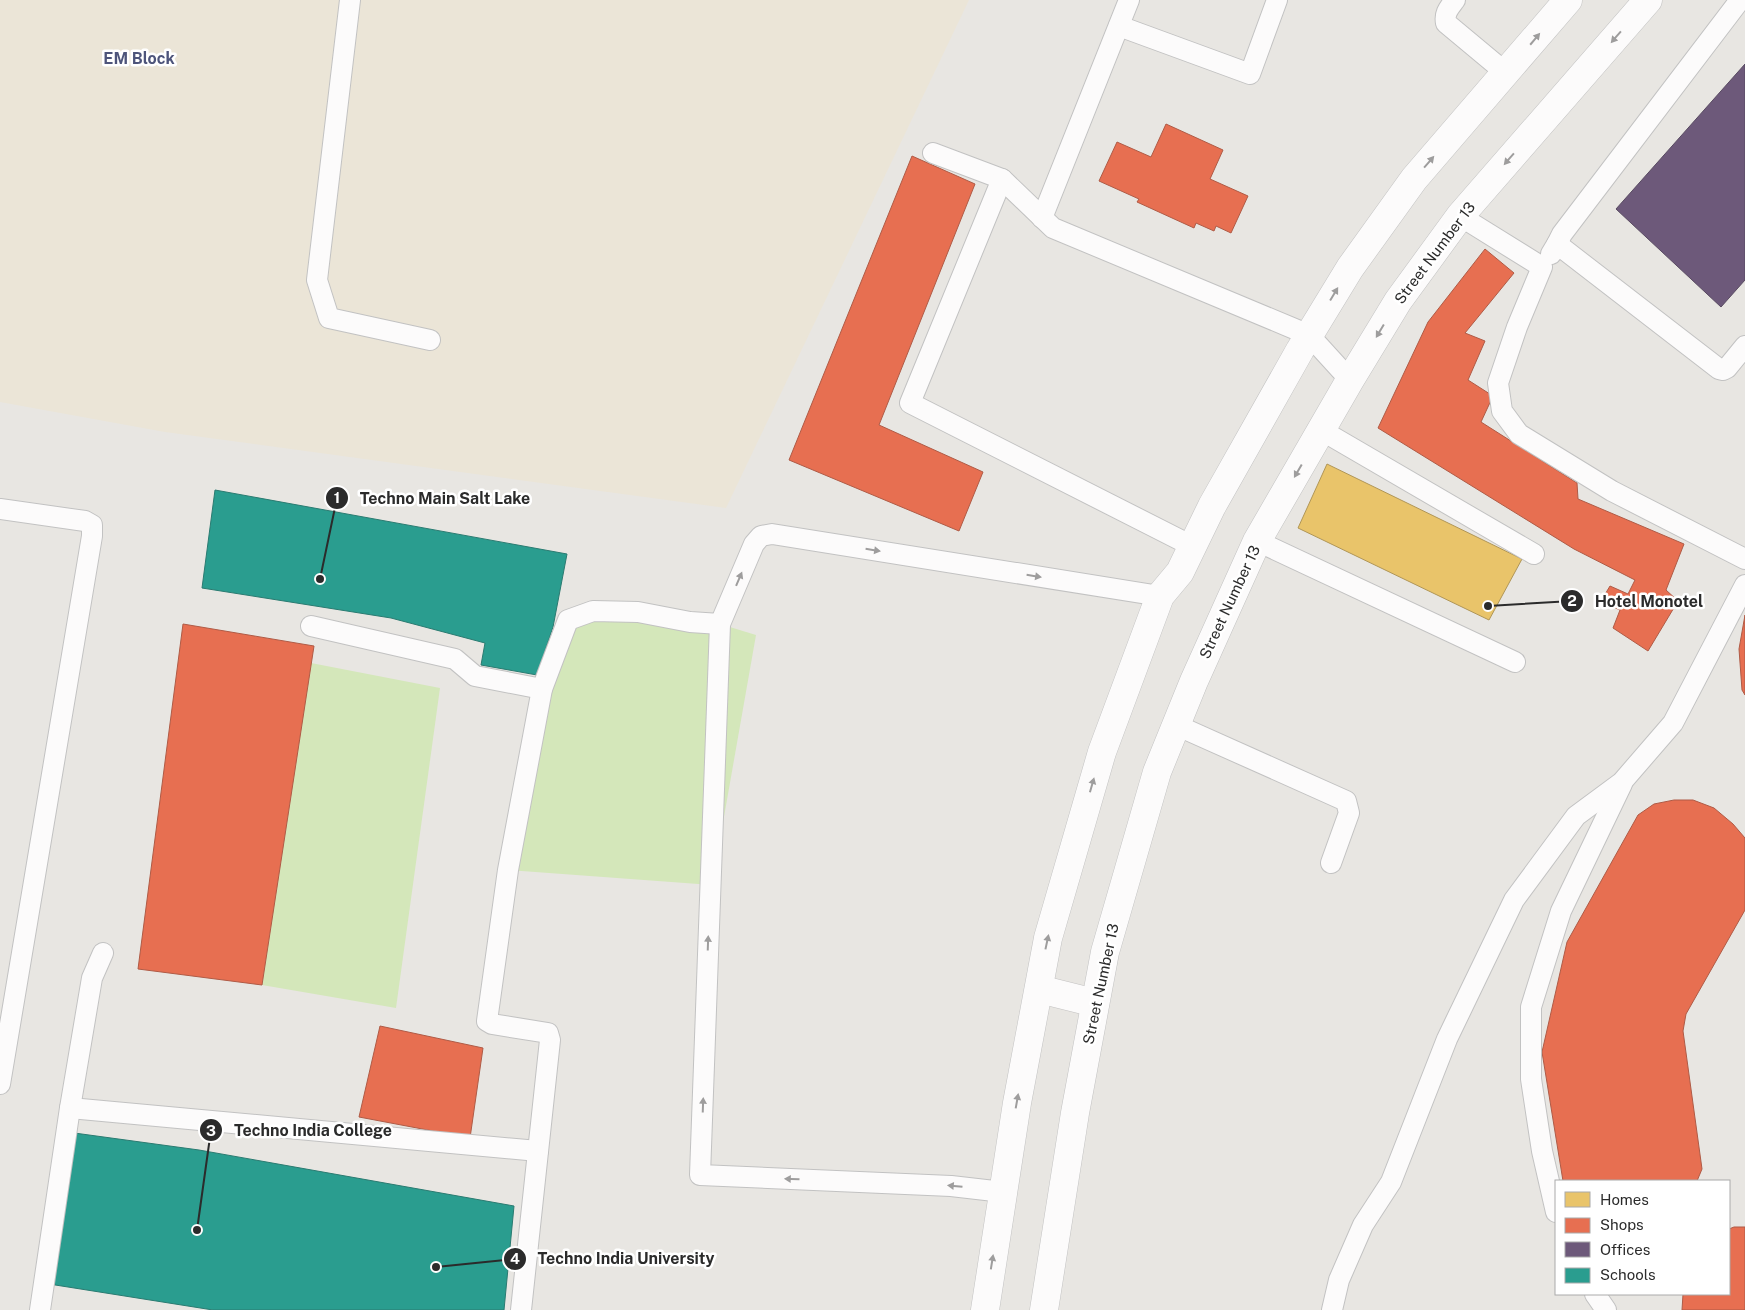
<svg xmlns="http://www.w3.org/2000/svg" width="1745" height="1310" font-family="'Public Sans',sans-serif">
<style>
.education{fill:#ebe5d7}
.pitch{fill:#d4e7ba}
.homes{fill:#e9c46a;stroke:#b09657}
.shops{fill:#e76f51;stroke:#af5b46}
.offices{fill:#6d597a;stroke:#594b62}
.schools{fill:#2a9d8f;stroke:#2a7b71}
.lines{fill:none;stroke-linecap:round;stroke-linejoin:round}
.lane-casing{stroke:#c2c2c2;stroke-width:22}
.secondary-casing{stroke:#c2c2c2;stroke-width:29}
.lane{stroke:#fcfbfb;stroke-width:20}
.secondary{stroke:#fcfbfb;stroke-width:28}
.oneway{fill:#9e9d9d}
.labels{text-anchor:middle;stroke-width:5;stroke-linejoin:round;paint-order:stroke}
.street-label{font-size:15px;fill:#2b2b2b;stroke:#fff}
.neighbourhood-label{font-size:16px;font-weight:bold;fill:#4d547a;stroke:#fff}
.leader{fill:none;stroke:#2b2b2b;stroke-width:2}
.callout-dot{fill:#2b2b2b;stroke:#fff;stroke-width:2}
.mark-label{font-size:15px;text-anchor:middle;font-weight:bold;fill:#fff}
.callout-label{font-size:16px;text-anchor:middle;font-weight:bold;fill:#2b2b2b;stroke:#fff;stroke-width:5;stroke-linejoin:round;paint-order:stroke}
</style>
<rect width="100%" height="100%" fill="#e8e6e2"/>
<!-- education -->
<polygon class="education" points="0,0 969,0 726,508 165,432 0,402"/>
<!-- pitch -->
<g class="pitch">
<polygon points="568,620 720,624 756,635 712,885 508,870"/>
<polygon points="311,663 440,688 396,1008 262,985"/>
</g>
<!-- homes -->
<polygon class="homes" points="1327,464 1522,559 1489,620 1298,528"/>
<!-- shops -->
<g class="shops">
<polygon points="1166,124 1223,150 1210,179 1248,196 1231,233 1216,226 1214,231 1196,223 1194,228 1137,202 1139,199 1099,181 1117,142 1151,157"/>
<polygon points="912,156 975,184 879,425 983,472 959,531 789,460"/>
<polygon points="1485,249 1514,273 1465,333 1485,341 1468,380 1493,396 1481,422 1577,483 1578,499 1684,544 1666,590 1678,601 1648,651 1613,628 1620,610 1601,601 1610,586 1628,594 1635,580 1574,549 1378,428 1428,322"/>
<polygon points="1745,615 1745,695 1742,690 1739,649"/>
<polygon points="183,624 314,646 262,985 138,969"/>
<polygon points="1674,800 1693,800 1714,808 1733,824 1745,838 1745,910 1686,1014 1683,1031 1702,1169 1697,1181 1563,1181 1542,1052 1567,942 1638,815 1654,804"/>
<polygon points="380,1026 483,1048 470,1138 359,1117"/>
<polygon points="1734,1227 1745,1227 1745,1310 1682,1310 1683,1294 1729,1294 1729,1229"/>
</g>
<!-- offices -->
<polygon class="offices" points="1745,64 1745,280 1721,307 1616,209"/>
<!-- schools -->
<g class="schools">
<polygon points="215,490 567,554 553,627 537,675 481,665 485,643 391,618 202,588"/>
<polygon points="67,1132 199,1150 514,1206 504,1310 213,1310 49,1284"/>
</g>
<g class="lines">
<defs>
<g id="lane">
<polyline points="350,0 317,280 329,318 430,340"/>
<path d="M 1455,0 C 1449,8 1444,13 1446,23 L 1506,73"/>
<polyline points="1119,26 1250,74 1277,0"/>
<polyline points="933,153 1002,179 1053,228 1309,335 1350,380"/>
<polyline points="1002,179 910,403 1192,546"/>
<polyline points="1460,216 1542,267 1517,327 1498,383 1502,411 1519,434 1612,491 1745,559"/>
<polyline points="1042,218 1129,0"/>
<polyline points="1557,244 1562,234 1740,0"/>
<polyline points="1551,254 1557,244 1719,369 1723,370 1727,368 1745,346"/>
<polyline points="1321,430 1534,554"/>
<polyline points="0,509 85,521 92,525 92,536 0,1084"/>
<polyline points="1257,541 1515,662"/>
<polyline points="311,626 455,659 475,676 542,689"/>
<polyline points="1176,725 1346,801 1349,813 1331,863"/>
<polyline points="70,1108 538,1151"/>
<polyline points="1003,1192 951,1186 700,1175 720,624 754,544 761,536 772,534 1160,596"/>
<polyline points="1556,1212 1542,1151 1531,1079 1531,1007 1561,911 1622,784"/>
<polyline points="1595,1294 1606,1310"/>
<polyline points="40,1310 70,1108 92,978 103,953"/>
<polyline points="521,1310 550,1040 548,1033 492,1024 487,1021 508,870 542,689 568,620 593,611 638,612 690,622 720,624"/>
<polyline points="1332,1310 1339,1280 1363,1225 1391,1182 1447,1039 1514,900 1576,816 1622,782 1673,723 1745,585"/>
</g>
<g id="secondary">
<polyline points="1039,989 1095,1003"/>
<polyline points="985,1310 1017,1103 1048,938 1102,752 1160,596 1180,572 1212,506 1300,350 1350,268 1414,179 1568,0"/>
<polyline points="1044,1310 1075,1113 1105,952 1157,772 1194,681 1257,541 1350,380 1398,301 1460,216 1648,0"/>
</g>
</defs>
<!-- lane casing -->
<use href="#lane" class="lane-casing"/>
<!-- secondary casing -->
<use href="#secondary" class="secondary-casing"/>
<!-- lane -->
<use href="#lane" class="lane"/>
<!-- secondary -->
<use href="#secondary" class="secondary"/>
</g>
<!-- one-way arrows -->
<defs><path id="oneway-solid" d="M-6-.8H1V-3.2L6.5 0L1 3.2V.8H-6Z" transform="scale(1.25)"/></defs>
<g class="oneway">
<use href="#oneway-solid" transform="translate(1616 37) rotate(131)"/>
<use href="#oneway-solid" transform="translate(1535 39) rotate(-50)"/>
<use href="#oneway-solid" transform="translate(1509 159) rotate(131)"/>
<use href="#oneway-solid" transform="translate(1429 162) rotate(-49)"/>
<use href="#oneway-solid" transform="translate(1334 294) rotate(-59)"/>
<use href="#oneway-solid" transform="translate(1380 331) rotate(121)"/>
<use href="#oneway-solid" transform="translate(1298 471) rotate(120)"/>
<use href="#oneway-solid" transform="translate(873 550) rotate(9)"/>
<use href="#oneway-solid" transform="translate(1034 576) rotate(9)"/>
<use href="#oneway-solid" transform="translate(739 579) rotate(-67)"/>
<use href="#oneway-solid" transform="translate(1092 785) rotate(-74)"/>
<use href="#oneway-solid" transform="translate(1047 942) rotate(-78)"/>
<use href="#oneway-solid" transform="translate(708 943) rotate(-88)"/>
<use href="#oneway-solid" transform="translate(1017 1101) rotate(-80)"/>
<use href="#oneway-solid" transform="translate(703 1105) rotate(-88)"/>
<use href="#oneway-solid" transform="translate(792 1179) rotate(-178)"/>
<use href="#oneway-solid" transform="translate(955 1186) rotate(-175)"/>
<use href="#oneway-solid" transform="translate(992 1262) rotate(-81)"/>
</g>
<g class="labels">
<!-- street labels -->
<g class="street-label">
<text transform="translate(1435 253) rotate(-53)" y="5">Street Number 13</text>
<text transform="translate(1230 602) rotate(-65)" y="5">Street Number 13</text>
<text transform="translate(1101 984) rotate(-78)" y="5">Street Number 13</text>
</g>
<!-- neighbourhood labels -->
<g class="neighbourhood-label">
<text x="139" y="64">EM Block</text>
</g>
</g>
<!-- callouts -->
<path class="leader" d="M320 579L337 498M1488 606L1572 601M197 1230L211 1130M436 1267L515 1259"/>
<g class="callout-dot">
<circle cx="320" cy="579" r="5"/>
<circle cx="1488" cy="606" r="5"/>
<circle cx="197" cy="1230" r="5"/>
<circle cx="436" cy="1267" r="5"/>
<circle cx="337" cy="498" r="12"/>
<circle cx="1572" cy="601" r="12"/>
<circle cx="211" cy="1130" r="12"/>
<circle cx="515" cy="1259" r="12"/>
</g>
<g class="mark-label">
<text x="337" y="503">1</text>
<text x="1572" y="606">2</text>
<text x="211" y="1136">3</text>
<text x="515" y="1264">4</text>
</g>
<g class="callout-label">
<text x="445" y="504">Techno Main Salt Lake</text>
<text x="1649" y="607">Hotel Monotel</text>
<text x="313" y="1136">Techno India College</text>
<text x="626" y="1264">Techno India University</text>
</g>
<!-- legend -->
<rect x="1555" y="1180" width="175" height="115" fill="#ffffff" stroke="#aaaaaa"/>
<rect x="1565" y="1192" width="25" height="15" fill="#e9c46a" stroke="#aaaaaa"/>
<text x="1600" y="1205" font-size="15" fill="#2b2b2b">Homes</text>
<rect x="1565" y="1218" width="25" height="15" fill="#e76f51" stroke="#aaaaaa"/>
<text x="1600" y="1230" font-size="15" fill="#2b2b2b">Shops</text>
<rect x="1565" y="1242" width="25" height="15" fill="#6d597a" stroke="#aaaaaa"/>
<text x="1600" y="1255" font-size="15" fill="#2b2b2b">Offices</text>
<rect x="1565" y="1268" width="25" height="15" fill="#2a9d8f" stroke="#aaaaaa"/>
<text x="1600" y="1280" font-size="15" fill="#2b2b2b">Schools</text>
</svg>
